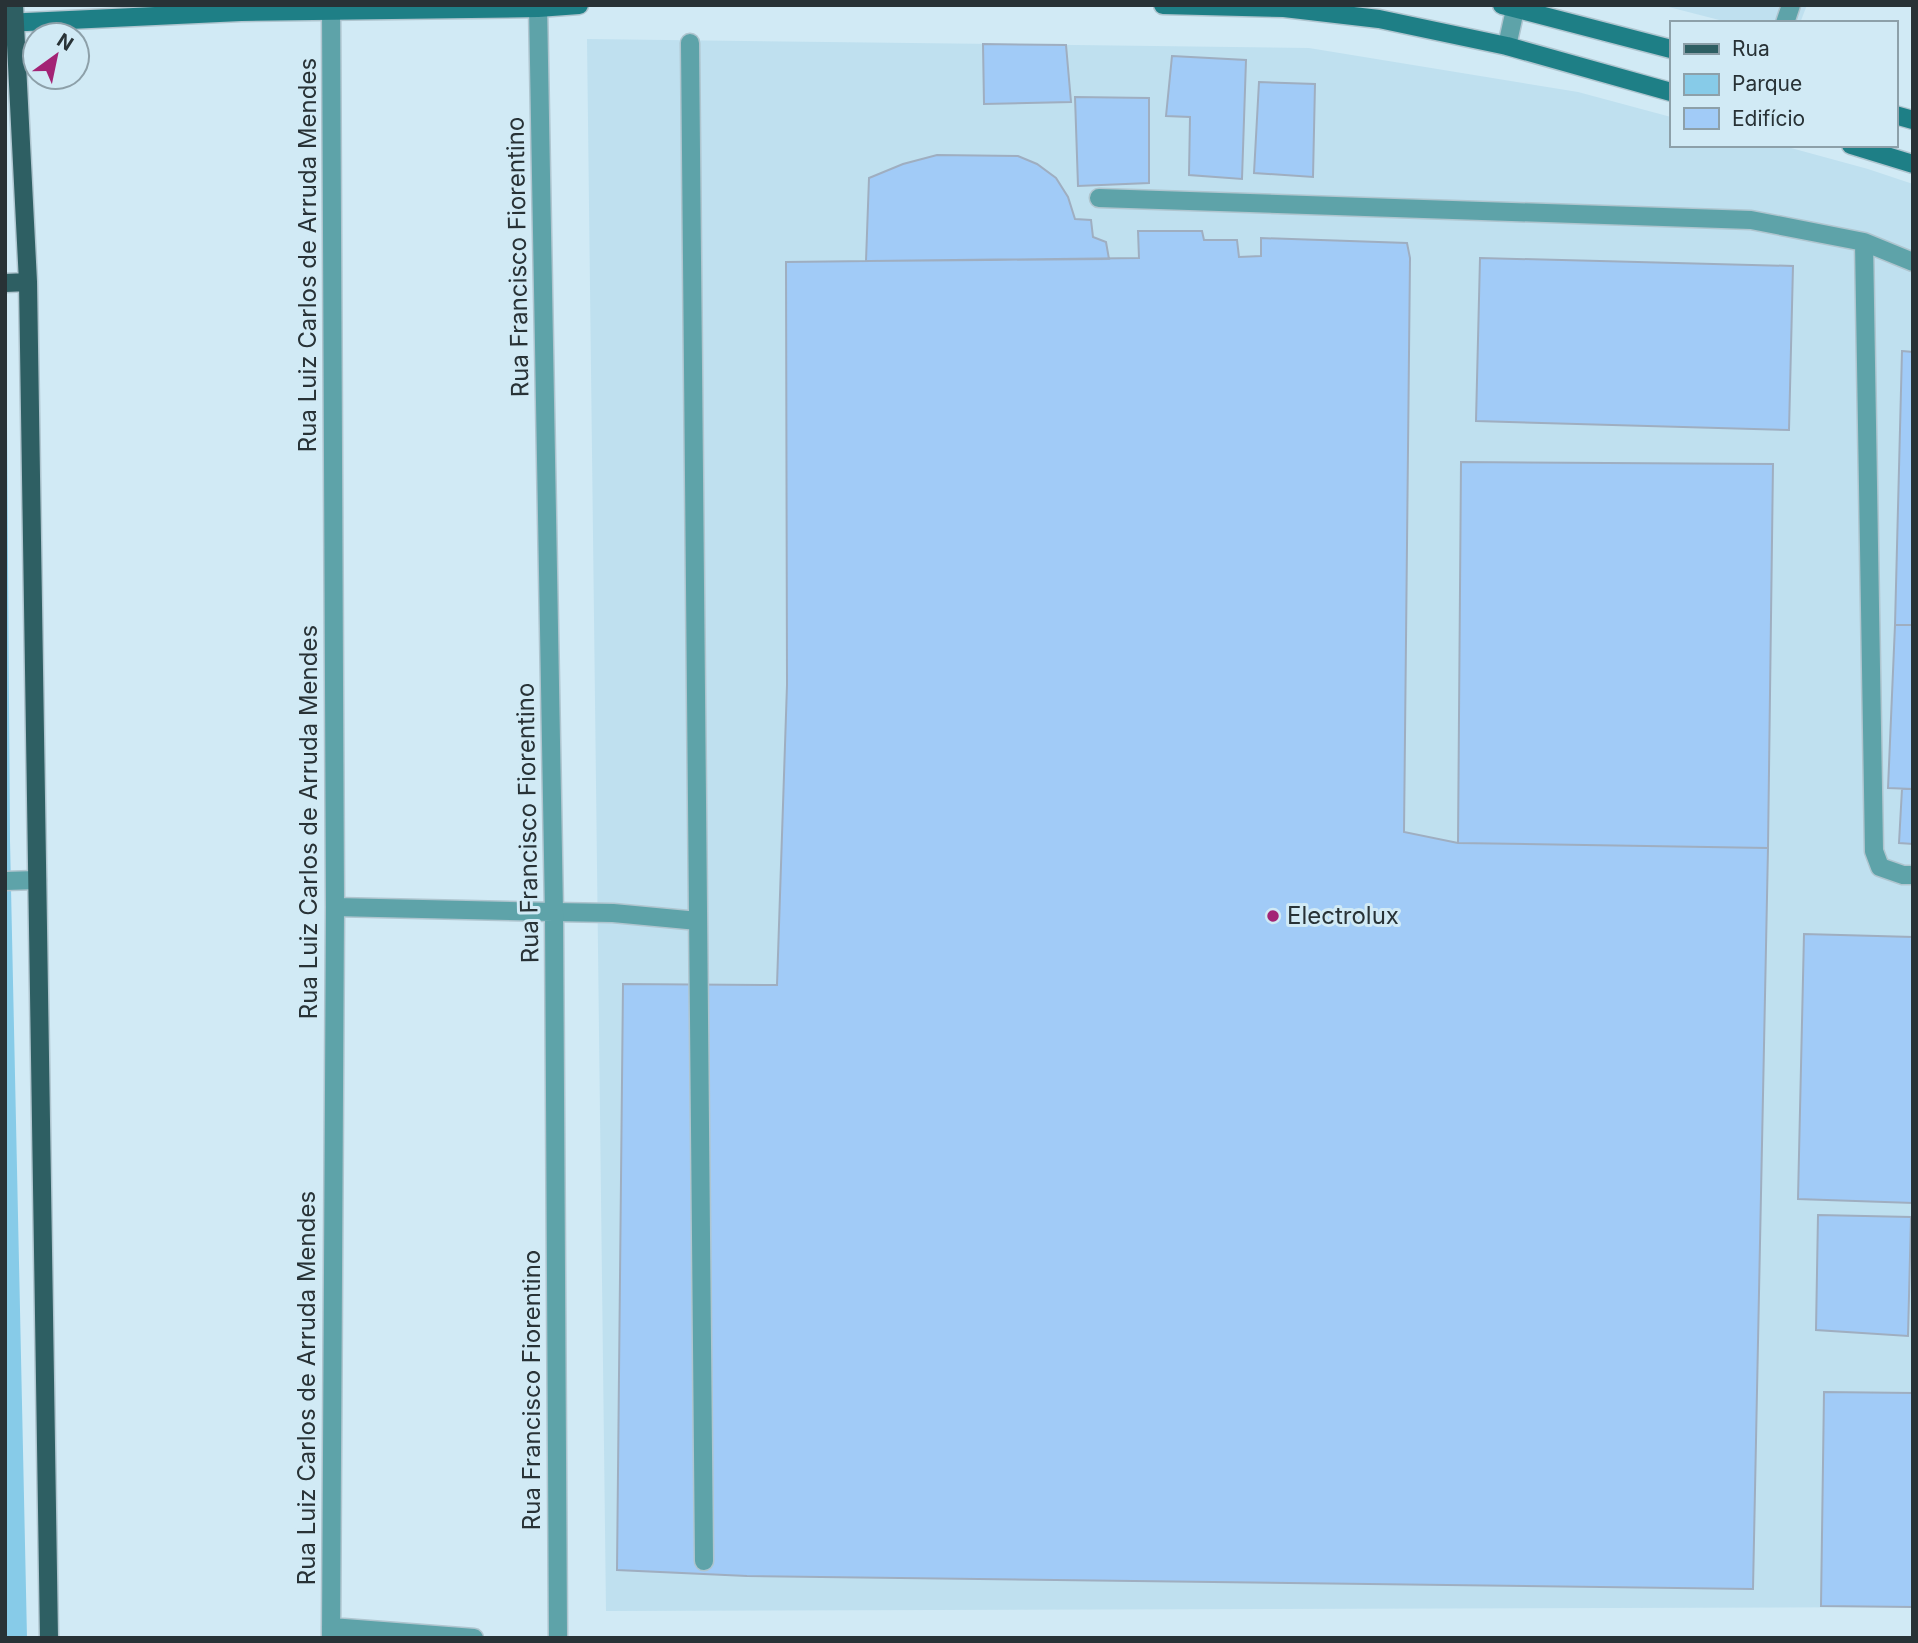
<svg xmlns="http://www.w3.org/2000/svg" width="1918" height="1643" font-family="Inter,sans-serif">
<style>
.built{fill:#bfe0ef}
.green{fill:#87cbe8}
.building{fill:#a1cbf7;stroke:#9faec0;stroke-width:2}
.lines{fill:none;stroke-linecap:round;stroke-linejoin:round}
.service-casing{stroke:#afc5cf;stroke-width:21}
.minor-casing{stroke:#afc5cf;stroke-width:21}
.secondary-casing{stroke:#afc5cf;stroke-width:21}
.primary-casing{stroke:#afc5cf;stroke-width:21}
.service{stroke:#5ea3a9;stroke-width:18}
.minor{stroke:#5ea3a9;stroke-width:18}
.secondary{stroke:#1e7f86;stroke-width:18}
.primary{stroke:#2e5f63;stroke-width:18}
.poi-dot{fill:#a32375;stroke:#d1eaf5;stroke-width:2.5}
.labels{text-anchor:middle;stroke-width:6;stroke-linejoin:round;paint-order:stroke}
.street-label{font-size:24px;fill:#283236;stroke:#d1eaf5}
.poi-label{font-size:24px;fill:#283236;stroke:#d1eaf5;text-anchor:start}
</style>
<rect width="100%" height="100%" fill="#d1eaf5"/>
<path class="built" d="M1661,5h146l-7,18h-69z
M587,39l722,9 269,44 93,25v28h109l88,24 45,15v1423l-1307,4z"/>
<path class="green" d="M5,143l5,698 17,797h-22z"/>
<path class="building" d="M983,44l83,1 5,57 -87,2z
M1172,56l74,4 -4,119 -53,-4 1,-58 -24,-1z
M1259,82l56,2 -2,93 -59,-4z
M1075,97l74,1v85l-71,3z
M937,155l81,1 19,8 19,14 12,19 7,22 16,1 2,17 13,5 3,17 -243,2 3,-83 34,-14z
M1138,231h64l2,9h33l2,17 22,-1v-18l146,5 3,15 -6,574 54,11 310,5 -15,741 -1006,-13 -130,-6 6,-586 154,1 10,-300 -1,-423 353,-4z
M1480,258l313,8 -4,164 -313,-9z
M1902,351l11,1v273h-18z
M1461,462l312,2 -5,384 -310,-5z
M1895,625h18v164l-25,-1z
M1902,789h11v55l-14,-1z
M1804,934l109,3v266l-115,-4z
M1818,1215l93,2 -3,119 -92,-6z
M1824,1392l89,1v214l-92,-1z"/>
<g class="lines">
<defs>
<path id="service" d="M1785,23l6,-18
M690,43l14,1518
M1099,198l652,22 113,22 49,20
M1864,242l10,609 6,16 23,8h10
M554,912l59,1 85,8"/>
<path id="minor" d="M538,5l16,907 4,726
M1507,46l9,-41
M5,881l32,-1
M335,907l219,5
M331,1627l143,11
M331,1638l4,-731 -4,-902"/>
<path id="secondary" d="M1163,5l121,3 95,11 128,27 164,46
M1502,5l169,44
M5,23l236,-11 297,-4 41,-3
M1895,115l18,5
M1851,145l62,19"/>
<path id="primary" d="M14,5l14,277 21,1356
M5,283l23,-1"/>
</defs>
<use href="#service" class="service-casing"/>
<use href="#minor" class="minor-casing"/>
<use href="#secondary" class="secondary-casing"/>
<use href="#primary" class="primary-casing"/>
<use href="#service" class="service"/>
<use href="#minor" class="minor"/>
<use href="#secondary" class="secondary"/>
<use href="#primary" class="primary"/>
</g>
<circle class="poi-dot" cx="1273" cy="916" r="7"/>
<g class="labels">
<g class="street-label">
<text transform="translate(308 255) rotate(-90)" y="8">Rua Luiz Carlos de Arruda Mendes</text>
<text transform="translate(518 257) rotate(-91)" y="8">Rua Francisco Fiorentino</text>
<text transform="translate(309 822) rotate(-90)" y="8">Rua Luiz Carlos de Arruda Mendes</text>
<text transform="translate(528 823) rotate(-91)" y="8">Rua Francisco Fiorentino</text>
<text transform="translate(307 1388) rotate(-90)" y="8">Rua Luiz Carlos de Arruda Mendes</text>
<text transform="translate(532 1390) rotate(-90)" y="8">Rua Francisco Fiorentino</text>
</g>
<g class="poi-label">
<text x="1287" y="924">Electrolux</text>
</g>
</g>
<rect width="1918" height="1643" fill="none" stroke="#283236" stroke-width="14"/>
<rect x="1670" y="21" width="228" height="126" fill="#d1eaf5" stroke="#8da0a9" stroke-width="2"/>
<rect x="1684" y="44" width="35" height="10" fill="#2e5f63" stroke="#8da0a9" stroke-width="2"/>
<text x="1732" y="56" font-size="21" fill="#283236">Rua</text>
<rect x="1684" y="74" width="35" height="21" fill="#87cbe8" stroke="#8da0a9" stroke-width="2"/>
<text x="1732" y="91" font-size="21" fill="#283236">Parque</text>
<rect x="1684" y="108" width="35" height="21" fill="#a1cbf7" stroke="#8da0a9" stroke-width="2"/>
<text x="1732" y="126" font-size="21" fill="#283236">Edifício</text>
<g transform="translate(56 56) rotate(33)"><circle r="33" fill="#d1eaf5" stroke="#8da0a9" stroke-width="2"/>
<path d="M0-5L12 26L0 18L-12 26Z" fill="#a32375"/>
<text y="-10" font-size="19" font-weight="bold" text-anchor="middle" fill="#283236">N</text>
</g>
</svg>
